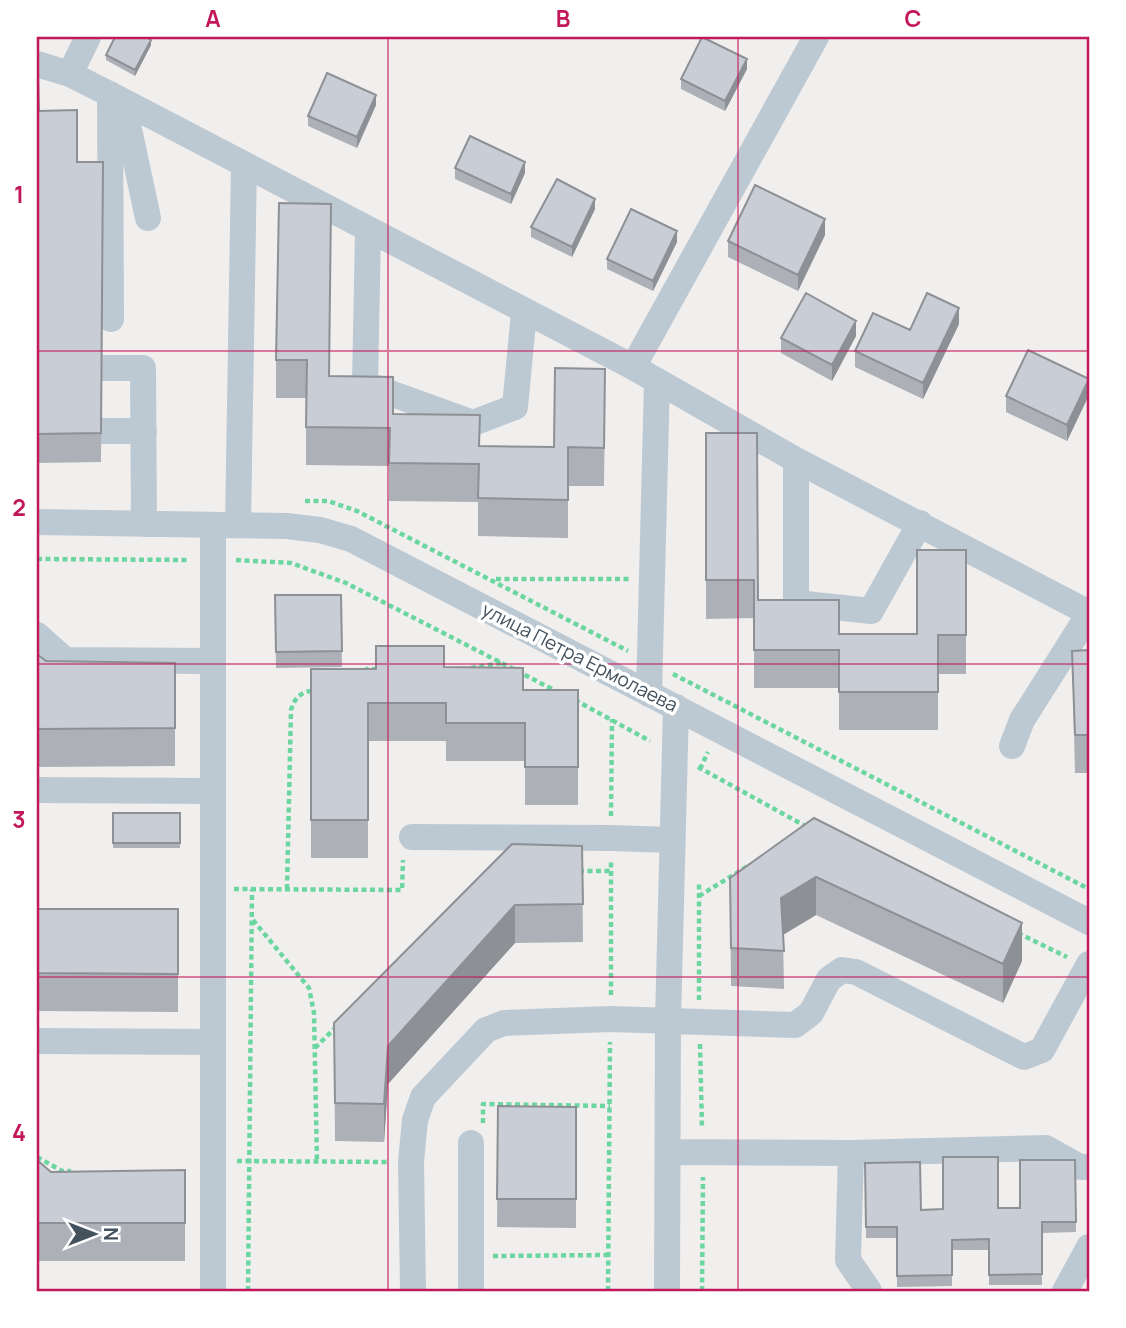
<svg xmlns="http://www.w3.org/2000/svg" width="1126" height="1328" font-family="Manrope,sans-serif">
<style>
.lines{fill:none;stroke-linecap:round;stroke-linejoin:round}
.path{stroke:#6bd6a0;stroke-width:4.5;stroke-dasharray:5 3.5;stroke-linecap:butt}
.minor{stroke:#bdc9d2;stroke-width:26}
.wall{fill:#adb0b7}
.shaded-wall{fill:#8d9095}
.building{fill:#c9cdd5;stroke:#8d9095;stroke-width:2}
.grid{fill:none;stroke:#c2185b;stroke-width:2;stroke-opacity:0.55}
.labels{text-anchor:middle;stroke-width:7;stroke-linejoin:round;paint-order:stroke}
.street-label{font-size:19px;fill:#44525e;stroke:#fff}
.neatline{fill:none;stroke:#c2185b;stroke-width:2.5}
.grid-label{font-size:23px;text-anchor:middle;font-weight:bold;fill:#c2185b}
</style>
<rect width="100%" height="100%" fill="#f1eeee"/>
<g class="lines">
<path class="path" d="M305,501h23l29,10 271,140
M37,559l152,1
M236,560l55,3 55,20 212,109
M496,579h134
M471,668l30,-5
M364,671l3,-2h15
M673,674l416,215
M575,700l75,41
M698,767l109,60
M700,769l8,-17
M611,816l1,-97
M579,871h32
M234,889l168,1 1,-30
M287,889l4,-179c4,-13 9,-17 23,-20
M699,896l49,-30
M253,920l56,68 5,25 3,149
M1018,933l49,24
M611,995v-135
M699,1000v-117
M700,1044l2,85
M315,1048l22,-22
M483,1123v-19l127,2
M37,1157l25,14h9
M237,1161l153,1
M493,1256l116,-1
M248,1291l4,-402
M608,1291l2,-249
M702,1291l1,-114"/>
<path class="minor" d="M37,64l33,10 53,27 510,266 163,93 293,153
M70,74l18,-37
M110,94l1,225
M123,101l25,117
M368,230l-3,154 108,39 42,-16 9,-95
M633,367l183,-330
M102,368h41l1,156
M102,431h42
M796,460v143l75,8 49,-88
M37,522l250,4 33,4 31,9 738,383
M213,525v766
M238,525l6,-361
M37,635l28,25 147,1
M649,694l8,-313
M1012,746l10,-26 67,-106
M37,790l175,1
M412,837l199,1 61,2
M37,1041l176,1
M668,1152l183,1 -3,107 21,31
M851,1153l195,-5 34,19h9
M413,1291l-2,-129 4,-42 8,-23 63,-67 18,-7 107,-4 184,6 16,-12 18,-34 13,-9 14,2 168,85 18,-7 47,-86
M471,1291v-148
M667,1291l1,-271 8,-313
M1065,1291l24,-44"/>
</g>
<path class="wall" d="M151,45l-16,31 -29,-16v-5z
M747,69l-22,42 -44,-22v-10z
M37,70l2,41 38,51h26l-2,300 -64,1z
M376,105l-19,43 -49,-22v-10z
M455,168l70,5 -14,31 -56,-25z
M595,209l-23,48 -41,-20v-10z
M825,235l-27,56 -70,-34v-16z
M331,242l-2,134 64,38 87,32 74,1 51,-40 -1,79h-36v52l-90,-2v-34l-89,-1v-35l-83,-1v-67h-30v-38z
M677,242l-24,49 -46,-22v-10z
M959,324l-36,75 -68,-32v-16l55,-21z
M856,336l-24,45 -51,-28v-15z
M1089,395l-22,46 -61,-29v-16z
M706,433h51l1,167 81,34h78l49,-84v124h-28v56h-99v-42h-85v-70l-48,1z
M1089,465v15l-2,-1v-10z
M275,595h66l1,72 -66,1z
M1089,650v123h-14l-3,-122z
M37,654l9,7 129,2v103l-138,1z
M444,667l79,23h55v115h-53v-44h-79v-20h-78v117h-57v-189h65z
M113,813h67v35h-67z
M814,818l208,143 -19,42 -187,-88 -33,20 1,54 -53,-3 -1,-108z
M582,846l1,96 -68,1 -127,141 -4,58 -49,-1 -1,-118z
M37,909h141v103l-141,-1z
M498,1106l78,1v121l-79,-1z
M37,1160l14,12 134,-2v91h-148z
M1075,1160l1,72 -34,1v52h-53v-35h-37v36l-55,1v-49h-31l-1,-75 56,47 99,-2z"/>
<path class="shaded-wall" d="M151,40v5l-16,31v-6z
M747,59v10l-22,42v-10z
M376,95v10l-19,43v-11z
M525,162v11l-14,31v-10z
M595,199v10l-23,48v-10z
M825,219v16l-27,56v-16z
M677,231v11l-24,49v-10z
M959,308v16l-36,75v-16z
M856,321v15l-24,45v-16z
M1089,379v16l-22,46v-16z
M816,877v38l-35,21v-38z
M515,905v38l-127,141 -4,58v-38l4,-58z
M1022,923v38l-19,42v-39z"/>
<path class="building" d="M115,37h31l5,3 -16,30 -29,-15z
M702,37l45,22 -22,42 -44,-22z
M37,70l1,3 1,38 38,-1v52h26l-2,271 -64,1z
M327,73l49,22 -19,42 -49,-21z
M470,136l55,26 -14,32 -56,-26z
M557,179l38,20 -23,48 -41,-20z
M755,185l70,34 -27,56 -70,-34z
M279,203l52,1 -2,172 64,1v37l87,1 -1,31 75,1 1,-79 50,1 -1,79 -36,-1v53l-90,-2 1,-34 -90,-1 1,-35 -84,-1 1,-67h-31z
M631,209l46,22 -24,50 -46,-22z
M806,293l50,28 -24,44 -51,-27z
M927,293l32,15 -36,75 -68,-32 18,-38 37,17z
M1028,350l61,29 -22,46 -61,-29z
M706,433h51l1,167h81v34h78v-84h49v85h-28v57h-99v-42h-85v-70h-48z
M275,595h66l1,56 -66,1z
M376,646h68v21l79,1v22h55v77h-53v-44h-79v-20h-78v117h-57v-151h65z
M1089,650v85h-14l-3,-84z
M37,654l9,7 129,2v65l-138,1z
M113,813h67v30h-67z
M814,818l208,105 -19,41 -187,-87 -35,21 3,53 -53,-3 -1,-70z
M512,844l70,2 1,58 -68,1 -127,141 -4,58 -49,-1 -1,-80z
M37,909h141v65l-141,-1z
M498,1106l78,1v92h-79z
M943,1157h55v51h22v-48h55l1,62h-34v52l-53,1v-36l-37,1v35l-55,1v-49h-31l-1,-64 55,-1 1,48 22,-1z
M37,1160l14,12 134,-2v53h-148z"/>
<path class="grid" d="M388,37v1254M738,37v1254M37,351h1052M37,664h1052M37,977h1052"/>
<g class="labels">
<g class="street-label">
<text transform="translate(580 657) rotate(27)" y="7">улица Петра Ермолаева</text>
</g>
</g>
<rect width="1126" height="1328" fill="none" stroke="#ffffff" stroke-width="77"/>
<g transform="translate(94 1234) rotate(90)" stroke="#ffffff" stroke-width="5" paint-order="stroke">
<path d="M0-5L12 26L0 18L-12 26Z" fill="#44525e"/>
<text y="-10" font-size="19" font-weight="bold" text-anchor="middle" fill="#44525e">N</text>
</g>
<rect x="38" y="38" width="1050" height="1252" class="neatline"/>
<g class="grid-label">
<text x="213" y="27">A</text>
<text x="563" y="27">B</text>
<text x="913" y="27">C</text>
<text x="19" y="203">1</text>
<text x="19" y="516">2</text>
<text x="19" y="828">3</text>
<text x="19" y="1141">4</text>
</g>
</svg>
